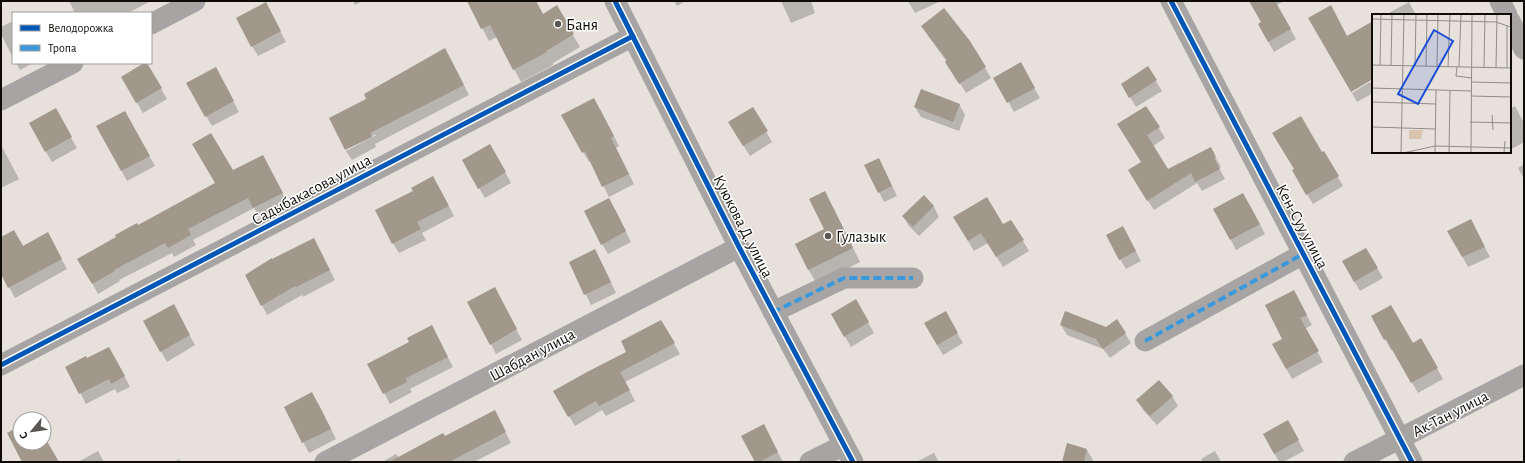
<svg xmlns="http://www.w3.org/2000/svg" width="1525" height="463" font-family="'Alegreya Sans',sans-serif">
<style>
.shadow{fill:#0003}
.building{fill:#a1978b}
.lines{fill:none;stroke-linecap:round;stroke-linejoin:round}
.minor{stroke:#a7a5a3;stroke-width:21}
.quiet{stroke:#3a99dd;stroke-width:4;stroke-dasharray:8 4;stroke-linecap:butt}
.cycleway-casing{stroke:#fff;stroke-width:8}
.cycleway{stroke:#0057b8;stroke-width:5}
.poi-dot{fill:#5a5752;stroke:#fff;stroke-width:1.5}
.labels{text-anchor:middle;stroke-width:3;stroke-linejoin:round;paint-order:stroke}
.poi-label{font-size:16px;fill:#0f0c08;stroke:#fff;text-anchor:start}
.street-label{font-size:16px;fill:#0f0c08;stroke:#fff}
.inset-road{fill:none;stroke:#908c87;stroke-width:1}
.view{fill:#1d4ed8;fill-opacity:0.15;stroke:#1d4ed8;stroke-width:2}
.inset-edge{fill:none;stroke:#0f0c08;stroke-width:2}
</style>
<rect width="100%" height="100%" fill="#e6e1db"/>
<path class="shadow" d="M69,1h82l-23,12h-53z
M353,1h9l-7,4z
M468,1h68l7,14 13,-8 24,40 -27,16v2l-32,17 -24,-45 -8,4z
M674,1h12l-9,5z
M781,1h30l4,12 -24,10z
M908,1h33l-26,12z
M1250,1h34l-7,4 19,34 -22,13 -15,-27 4,-2z
M1409,2l7,13h-31z
M271,14l15,28 -28,14 -6,-10z
M13,21v37l-12,-24v-7z
M922,26l63,42 6,10 -25,15 -19,-31 -19,-26z
M451,60l18,35 -94,49 1,3 -24,13 -6,-9 30,-16v-1l-30,15z
M16,63h17l-13,7z
M146,63l21,36 -24,14 -21,-36z
M1020,64l20,34 -26,14 -19,-34z
M1148,68l14,23 -26,16 -14,-23z
M221,78l18,34 -27,14 -6,-10z
M1370,82l3,4v7l-16,9 -5,-9z
M959,104l6,11 -6,16 -38,-14 -6,-10z
M1515,106l9,17v19l-14,8v-41z
M1146,107l19,31 -12,8 15,24 42,-22 11,19 -2,1 6,11 -23,12 -5,-8 -43,27 -19,-29 7,-18z
M600,109l19,37 -3,2 18,36 -25,13 -18,-36 -2,1 -6,-10z
M753,109l19,33 -22,14 -15,-23z
M55,110l22,38 -25,14 -6,-10z
M130,122l25,44 -28,15 -29,-55z
M1,145l18,34 -18,9z
M1323,152l20,34 -30,18 -20,-33z
M496,155l15,28 -26,15 -6,-10z
M1524,164v15l-6,-11z
M268,166l20,38 -28,14 -6,-10 -61,32 3,5 -22,12 -2,-4 -53,27 1,1 -22,13 -19,-35 137,-75z
M884,169l13,27 -13,6 -5,-10z
M439,188l15,28 -32,17 4,7 -27,13 -6,-10 21,-52z
M924,197l10,10 5,10 -20,19 -10,-10 -6,-10z
M1249,204l16,30 -29,16 -5,-10z
M833,207l27,55 -43,22 -9,-15 18,-40z
M615,209l16,33 -23,12 -6,-10z
M954,217l49,9 8,-5 18,30 -26,16 -15,-24 -14,8z
M1123,227l18,34 -15,8 -6,-10z
M1476,231l14,26 -22,10 -19,-35z
M1,238l22,9 30,-3 14,25 -52,29 -14,-26z
M319,249l16,31 -32,17 -1,-2 -35,20 -5,-10z
M1366,249l17,29 -23,13 -17,-29z
M600,260l16,33 -25,12 -21,-43z
M500,299l22,41 -26,14 -5,-10z
M856,301l18,32 -23,14 -19,-33z
M1299,301l13,24 -7,4 18,33 -31,17 -19,-34 11,-6z
M945,312l18,31 -20,12 -18,-31z
M179,316l16,29 -28,17 -23,-41z
M1372,316l41,29 8,-5 22,39 -25,14 -25,-44 -2,1z
M661,321l19,33 -55,28 10,19 -29,15 -4,-6 -27,16 -20,-34 73,-40z
M1061,325l64,8 6,10 -21,15 -7,-9 -36,-14z
M437,337l16,30 -43,22 2,3 -22,12 -21,-39z
M115,358l15,29 -13,6 -2,-4 -29,15 -19,-37 20,-8z
M1172,396l6,10 -21,19 -14,-15 -6,-10z
M318,403l18,36 -27,14 -24,-46z
M500,422l11,21 -37,19h-92l14,-8 3,4 45,-21z
M1288,422l16,29 -21,11h-4l-15,-27z
M769,436l14,26h-27z
M1087,450l6,10 -1,2h-29z
M98,451l6,11h-26z
M1215,451l6,11h-18l-2,-3z
M934,453l5,9h-23z
M179,459l2,3h-7z"/>
<path class="building" d="M467,1h69l7,13 14,-9 17,29 -28,17 1,1 -34,18 -23,-45 -9,4z
M1249,1h26l16,28 -23,13 -10,-18 3,-2z
M266,2l15,29 -30,16 -15,-29z
M1331,5l16,31 26,-15v58l-22,13 -43,-74z
M944,8l26,33 16,26 -27,17 -14,-22 2,-2 -26,-34z
M445,48l19,37 -94,48 2,4 -27,13 -16,-32 37,-19 -2,-5z
M1021,62l14,26 -28,15 -14,-25z
M144,63h3l15,25 -26,15 -15,-26z
M1148,66l9,14 -28,18 -8,-14z
M216,67l18,34 -29,16 -19,-34z
M921,89l39,15 -7,18 -39,-15z
M594,98l20,38 -3,2 18,36 -27,13 -17,-36 -3,2 -21,-38z
M1146,106l14,21 -13,8 21,34 43,-22 5,10 -2,1 6,11 -25,13 -4,-9 -44,28 -19,-31 13,-8 -24,-38z
M753,107l15,24 -25,15 -15,-24z
M56,108l16,29 -27,15 -16,-29z
M125,111l25,45 -29,15 -25,-45z
M1301,116l21,36 2,-1 15,25 -33,19 -14,-25 2,-1 -22,-36z
M211,133l22,37 30,-15 20,38 -30,15 -5,-10 -60,31 3,6 -23,13 -3,-5 -51,27 1,1 -23,13 -15,-25 39,-22 -1,-2 22,-12 1,2 77,-42 -23,-39z
M490,144l16,28 -28,17 -16,-29z
M879,158l13,28 -14,7 -14,-28z
M433,176l16,30 -32,16 4,7 -29,15 -17,-34 38,-19 -2,-3z
M825,191l28,57 -45,22 -13,-26 29,-15 -15,-30z
M1243,193l17,31 -30,16 -17,-31z
M924,195l10,11 -21,21 -11,-11z
M987,197l16,27 8,-4 13,20 -28,17 -15,-24 -13,8 -15,-24z
M609,198l17,33 -25,14 -17,-34z
M1471,219l14,28 -23,10 -15,-26z
M1123,226l13,25 -17,9 -13,-25z
M14,230l9,16 25,-14 14,27 -54,29 -7,-14v-37z
M314,238l16,32 -34,17 -1,-1 -34,20 -16,-31 27,-17v1z
M1366,248l12,20 -24,14 -12,-21z
M595,249l16,33 -27,13 -15,-33z
M495,287l22,42 -27,16 -23,-43z
M1294,290l13,25 -7,3 19,33 -33,18 -14,-25 10,-5 -17,-34z
M856,299l13,23 -25,15 -13,-23z
M174,304l16,31 -30,17 -17,-31z
M1391,305l22,38 8,-5 17,30 -27,15 -25,-44 -2,1 -13,-24z
M946,311l12,22 -21,12 -13,-22z
M1065,311l41,16 11,-8 9,14 -23,16 -7,-10 -36,-14z
M661,320l14,23 -55,29 10,18 -31,16 -3,-5 -28,16 -15,-26 34,-19 39,-20 -5,-11z
M432,325l16,32 -42,21 1,4 -24,12 -16,-30 42,-22 -2,-4z
M109,347l16,29 -14,8 -2,-5 -30,15 -14,-27 21,-11 1,2z
M1159,380l14,16 -23,20 -14,-16z
M312,392l19,37 -29,14 -18,-36z
M495,410l11,22 -57,30h-60l54,-29 2,3z
M1288,420l11,20 -25,14 -11,-20z
M764,424l14,28 -19,10h-4l-14,-26z
M20,426v17h24v-7l15,26h-37l-15,-29z
M1067,443l20,6 -3,13h-22z"/>
<g class="lines">
<path class="minor" d="M615,1l124,246 114,215
M1171,1l241,461
M1500,1l7,14
M1510,21l14,28
M151,24l44,-23
M1,100l72,-37
M773,312l71,-34h69
M1145,341l158,-87
M1,365l632,-329
M325,462l414,-215
M810,462l34,-17
M1354,462l170,-87"/>
<path class="quiet" d="M773,312l71,-34h69
M1145,341l158,-87"/>
<defs>
<path id="cycleway" d="M615,1l124,246 114,215
M1171,1l241,461
M1,365l632,-329"/>
</defs>
<use href="#cycleway" class="cycleway-casing"/>
<use href="#cycleway" class="cycleway"/>
</g>
<g class="poi-dot">
<circle cx="558" cy="24" r="4"/>
<circle cx="828" cy="236" r="4"/>
</g>
<g class="labels">
<g class="poi-label">
<text x="566" y="30">Баня</text>
<text x="836" y="242">Гулазык</text>
</g>
<g class="street-label">
<text transform="translate(311 189) rotate(-28)" y="6">Садыбакасова улица</text>
<text transform="translate(744 226) rotate(63)" y="6">Куюкова Д. улица</text>
<text transform="translate(1303 226) rotate(62)" y="6">Кен-Суу улица</text>
<text transform="translate(532 354) rotate(-28)" y="6">Шабдан улица</text>
<text transform="translate(1450 413) rotate(-27)" y="6">Ак-Тан улица</text>
</g>
</g>
<g transform="translate(1372 14)">
<rect width="139" height="139" fill="#e6e1db"/>
<path d="M37,116h14l-2,9h-12z" fill="#d9c5ae"/>
<path class="inset-road" d="M0,5l124,3 15,5M0,51l139,3M8,51l1,-51M19,51l1,-51M43,52l1,-52M54,52l1,-52M65,52l1,-52M76,53l2,-53M85,53l-1,9 16,2M87,53l2,-53M112,53l1,-53M124,54l1,-54M135,54v-43M100,68l39,1M0,74l100,3M99,82l40,1M0,88l64,2M120,101l1,15M98,108l41,1M0,113l63,2M29,139l3,-139M31,139l32,-7 76,2M63,139l1,-63M77,139l1,-62M99,139l1,-139M132,139l1,-12"/>
<path class="view" d="M62,16l19,11 -35,63 -20,-10z"/>
<rect width="139" height="139" class="inset-edge"/>
</g>
<rect width="1525" height="463" fill="none" stroke="#0f0c08" stroke-width="4"/>
<rect x="12" y="12" width="140" height="52" fill="#ffffff" stroke="#9f9e9c"/>
<rect x="20" y="25" width="20" height="6" fill="#0057b8" stroke="#9f9e9c"/>
<text x="48" y="32" font-size="12" fill="#0f0c08">Велодорожка</text>
<rect x="20" y="45" width="20" height="6" fill="#3a99dd" stroke="#9f9e9c"/>
<text x="48" y="52" font-size="12" fill="#0f0c08">Тропа</text>
<g transform="translate(32 431) rotate(241)"><circle r="19" fill="#ffffff" stroke="#9f9e9c"/>
<path d="M0-3L7 15L0 10L-7 15Z" fill="#5a5752"/>
<text y="-6" font-size="11" font-weight="bold" text-anchor="middle" fill="#0f0c08">С</text>
</g>
</svg>
